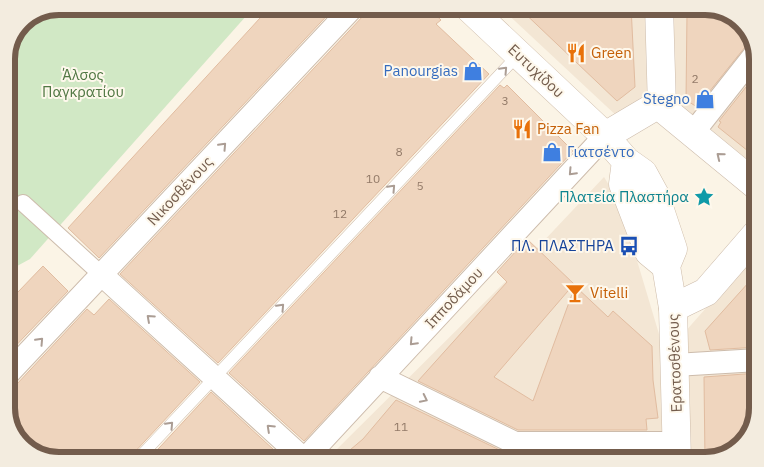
<svg xmlns="http://www.w3.org/2000/svg" width="764" height="467" font-family="'IBM Plex Sans',sans-serif">
<style>
.residential{fill:#f3e6d4}
.green{fill:#d1e8c5}
.building{fill:#efd5be;stroke:#e1bca0}
.lines{fill:none;stroke-linecap:round;stroke-linejoin:round}
.service-casing{stroke:#cdbcac;stroke-width:12}
.pedestrian-casing{stroke:#cdbcac;stroke-width:18}
.minor-casing{stroke:#cdbcac;stroke-width:24}
.tertiary-casing{stroke:#cdbcac;stroke-width:29}
.secondary-casing{stroke:#cfbdaa;stroke-width:29}
.service{stroke:#fff;stroke-width:11}
.pedestrian{stroke:#fff;stroke-width:16}
.minor{stroke:#fff;stroke-width:22}
.tertiary{stroke:#fff;stroke-width:28}
.secondary{stroke:#fff;stroke-width:28}
.oneway{stroke:#ab9d94}
.labels{text-anchor:middle;stroke-width:4;stroke-linejoin:round;paint-order:stroke}
.number-label{font-size:12px;fill:#927a68}
.food-label{font-size:15px;fill:#c56008;stroke:#fef8ec;text-anchor:start}
.shop-label{font-size:15px;fill:#366cbe;stroke:#fef8ec;text-anchor:end}
.street-label{font-size:15px;fill:#735c4c;stroke:#fef8ec}
.park-label{font-size:15px;fill:#517844;stroke:#fef8ec}
.culture-label{font-size:15px;fill:#0d838f;stroke:#fef8ec;text-anchor:end}
.transit-label{font-size:15px;fill:#164399;stroke:#fef8ec;text-anchor:end}
.rim{fill:none;stroke:#735c4c;stroke-width:6}
</style>
<rect width="100%" height="100%" fill="#fbf4e6"/>
<path class="residential" d="M499,6h148l5,80 -32,33z
M672,6h33l27,7 26,43v113l-83,-65z
M604,177l11,18 9,22 35,117 4,30 4,97h-342l181,-180z
M758,249v160l-7,26 -20,19 -25,7h-20l-2,-128z"/>
<path class="green" d="M59,6h196l-225,253 -24,13v-216l16,-35z"/>
<path class="building" d="M271,6h65l-237,252 -31,-30z
M367,6h59l15,14 -5,4 53,50 -271,289 -98,-89 244,-259z
M517,6h114l4,81 -18,14z
M692,6h13l27,7 17,29 -52,65 -11,-7 1,-87z
M758,72v87l-40,-32 3,-5 -2,-1z
M500,85l4,3 3,-3 66,66 -269,290 -75,-68z
M527,239l47,45 -80,93 39,24 42,-115 33,31 5,-6 39,35 1,34 5,38 -12,1 1,11h-129l-100,-49 89,-99 -10,-10z
M43,266l25,25 -62,65v-75l12,11z
M758,272v75l-48,3 -5,-19z
M109,299l91,83 -69,74 -2,5h-65l-11,-11 -7,7 -14,-3 -26,-43v-22l10,-4 71,-76 7,6z
M758,373v36l-7,26 -20,19 -26,7 -1,-84z
M211,392l75,69h-139z
M396,400l114,55 139,1v5h-312l26,-22z"/>
<g class="lines">
<defs>
<path id="service" d="M136,461l382,-406"/>
<path id="pedestrian" d="M23,203l79,72"/>
<path id="minor" d="M692,134l64,-81
M102,275l204,186
M675,365l83,-5
M6,376l348,-370
M380,377l135,66h162
M303,461l302,-325"/>
<path id="tertiary" d="M659,6l3,102
M605,136l49,-29 8,1 96,79
M673,308l33,-16 52,-60"/>
<path id="secondary" d="M467,6l134,126 25,29 17,12 12,22 18,54 -7,17 7,42 4,153
M626,161l-3,23 26,68 17,14"/>
</defs>
<use href="#service" class="service-casing"/>
<use href="#pedestrian" class="pedestrian-casing"/>
<use href="#minor" class="minor-casing"/>
<use href="#tertiary" class="tertiary-casing"/>
<use href="#secondary" class="secondary-casing"/>
<use href="#service" class="service"/>
<use href="#pedestrian" class="pedestrian"/>
<use href="#minor" class="minor"/>
<use href="#tertiary" class="tertiary"/>
<use href="#secondary" class="secondary"/>
</g>
<defs><path id="oneway-chevron" d="M-2-3.5L2.5 0L-2 3.5" fill="none" stroke-width="1.6" stroke-linecap="round" stroke-linejoin="round" transform="scale(1.25)"/></defs>
<g class="oneway">
<use href="#oneway-chevron" transform="translate(504 70) rotate(-47)"/>
<use href="#oneway-chevron" transform="translate(223 146) rotate(-47)"/>
<use href="#oneway-chevron" transform="translate(720 156) rotate(-141)"/>
<use href="#oneway-chevron" transform="translate(572 172) rotate(133)"/>
<use href="#oneway-chevron" transform="translate(392 188) rotate(-47)"/>
<use href="#oneway-chevron" transform="translate(281 307) rotate(-47)"/>
<use href="#oneway-chevron" transform="translate(150 318) rotate(-138)"/>
<use href="#oneway-chevron" transform="translate(40 341) rotate(-47)"/>
<use href="#oneway-chevron" transform="translate(413 342) rotate(133)"/>
<use href="#oneway-chevron" transform="translate(424 399) rotate(26)"/>
<use href="#oneway-chevron" transform="translate(170 425) rotate(-47)"/>
<use href="#oneway-chevron" transform="translate(270 428) rotate(-137)"/>
</g>
<defs>
<symbol id="restaurant-bare" viewBox="-9 -9 18 18"><path d="M-5-6h1v4h1v-4h1v4h1v-4h1v5L-1.5 .5V6h-2V.5L-5-1ZM5-6V6H3V1.5H1.5Q1.5-4 5-6Z" fill="#e8710a" stroke="#fef8ec" stroke-width="2.5" paint-order="stroke"/></symbol>
<symbol id="shop-bare" viewBox="-9 -9 18 18"><path d="M-5-2.5h2.3a2.7 3.5 0 0 1 5.4 0H5L5.5 6h-11ZM-1.5-2.5h3a1.5 2.3 0 0 0-3 0Z" fill="#3f7fe0" stroke="#fef8ec" stroke-width="2.5" paint-order="stroke"/></symbol>
<symbol id="sight-bare" viewBox="-9 -9 18 18"><path d="M0-6L1.8-2.2L6-1.7L2.9 1.2L3.7 5.4L0 3.3L-3.7 5.4L-2.9 1.2L-6-1.7L-1.8-2.2Z" fill="#0f9aa8" stroke="#fef8ec" stroke-width="2.5" paint-order="stroke"/></symbol>
<symbol id="bus-bare" viewBox="-9 -9 18 18"><path d="M-5-6H5V4H4V6H2V4H-2V6H-4V4H-5ZM-3.5-4V0h7V-4ZM-3.5 1.2v1.5H-2V1.2ZM2 1.2v1.5H3.5V1.2Z" fill="#1a4fb4" stroke="#fef8ec" stroke-width="2.5" paint-order="stroke"/></symbol>
<symbol id="bar-bare" viewBox="-9 -9 18 18"><path d="M-6-5H6L.8 .8V4.5H3.5V6h-7V4.5H-.8V.8Z" fill="#e8710a" stroke="#fef8ec" stroke-width="2.5" paint-order="stroke"/></symbol>
</defs>
<g fill-rule="evenodd">
<use href="#restaurant-bare" x="562" y="39" width="28" height="28"/>
<use href="#shop-bare" x="459" y="57" width="28" height="28"/>
<use href="#shop-bare" x="691" y="85" width="28" height="28"/>
<use href="#restaurant-bare" x="508" y="115" width="28" height="28"/>
<use href="#shop-bare" x="538" y="138" width="28" height="28"/>
<use href="#sight-bare" x="690" y="183" width="28" height="28"/>
<use href="#bus-bare" x="615" y="232" width="28" height="28"/>
<use href="#bar-bare" x="561" y="279" width="28" height="28"/>
</g>
<g class="labels">
<g class="number-label">
<text x="695" y="83">2</text>
<text x="505" y="105">3</text>
<text x="399" y="156">8</text>
<text x="373" y="183">10</text>
<text x="420" y="190">5</text>
<text x="340" y="218">12</text>
<text x="401" y="431">11</text>
</g>
<g class="food-label">
<text x="591" y="58">Green</text>
<text x="537" y="134">Pizza Fan</text>
<text x="590" y="298">Vitelli</text>
</g>
<g class="shop-label">
<text x="458" y="76">Panourgias</text>
<text x="690" y="104">Stegno</text>
<text x="567" y="157" text-anchor="start">Γιατσέντο</text>
</g>
<g class="street-label">
<text transform="translate(536 71) rotate(43)" y="5">Ευτυχίδου</text>
<text transform="translate(180 191) rotate(-47)" y="5">Νικοσθένους</text>
<text transform="translate(454 298) rotate(-47)" y="5">Ιπποδάμου</text>
<text transform="translate(675 363) rotate(-92)" y="5">Ερατοσθένους</text>
</g>
<g class="park-label">
<text x="83" y="80">Άλσος<tspan x="83" dy="17">Παγκρατίου</tspan></text>
</g>
<g class="culture-label">
<text x="689" y="202">Πλατεία Πλαστήρα</text>
</g>
<g class="transit-label">
<text x="614" y="251">ΠΛ. ΠΛΑΣΤΗΡΑ</text>
</g>
</g>
<path d="M0 0H764V467H0ZM59 15H705A44 44 0 0 1 749 59V408A44 44 0 0 1 705 452H59A44 44 0 0 1 15 408V59A44 44 0 0 1 59 15Z" fill="#f3ecdf" fill-rule="evenodd"/>
<path class="rim" d="M59 15H705A44 44 0 0 1 749 59V408A44 44 0 0 1 705 452H59A44 44 0 0 1 15 408V59A44 44 0 0 1 59 15Z"/>
</svg>
